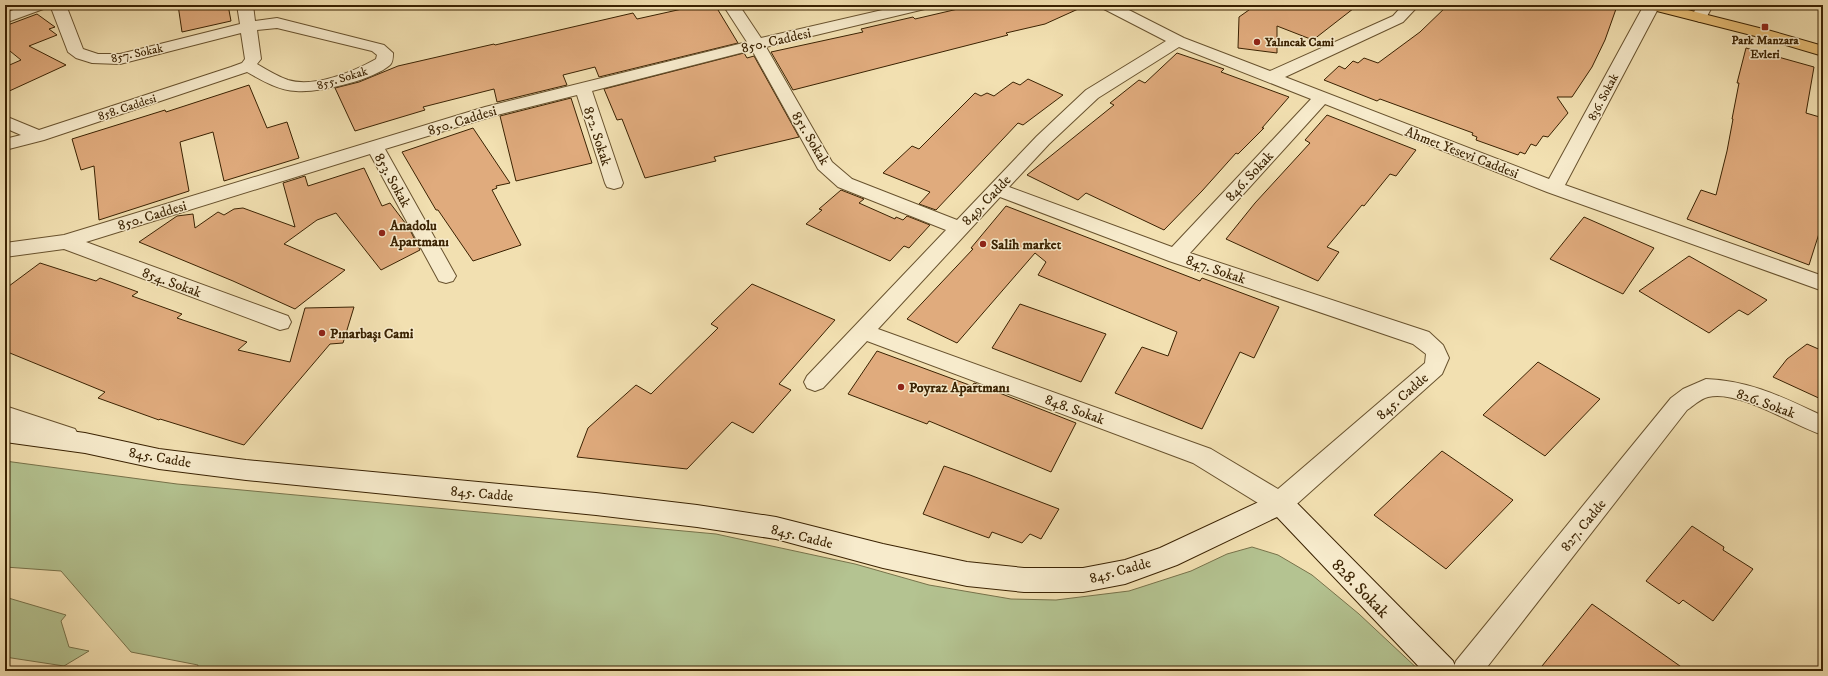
<svg xmlns="http://www.w3.org/2000/svg" width="1828" height="676" font-family="'IM FELL DW Pica',serif">
<style>
.green{fill:#b4c391;stroke:#77724a}
.building{fill:#e0ab7d;stroke:#3a2202}
.lines{fill:none;stroke-linecap:round;stroke-linejoin:round}
.street-casing{stroke:#68522e;stroke-width:2}
.secondary-casing{stroke:#3a2202;stroke-width:2}
.primary-casing{stroke:#3a2202;stroke-width:2}
.street{fill:#f7ebcc;fill-rule:evenodd}
.secondary{fill:#f7ebcc;fill-rule:evenodd}
.primary{fill:#e9c078;fill-rule:evenodd}
.poi-dot{fill:#8f2418;stroke:#f7ebcc;stroke-width:1.5}
.labels{text-anchor:middle;stroke-width:3;stroke-linejoin:round;paint-order:stroke}
.far-poi-label{font-size:12px;font-weight:bold;fill:#3a2202;stroke:#f7ebcc}
.far-street-label{font-size:12px;fill:#3a2202;stroke:#f7ebcc}
.street-label{font-size:14px;fill:#3a2202;stroke:#f7ebcc}
.poi-label{font-size:14px;font-weight:bold;fill:#3a2202;stroke:#f7ebcc;text-anchor:start}
.near-street-label{font-size:17px;fill:#3a2202;stroke:#f7ebcc}
</style>
<rect width="100%" height="100%" fill="#f2e0b1"/>
<filter id="stains"><feTurbulence type="fractalNoise" baseFrequency=".005" numOctaves="4"/><feColorMatrix values="0 0 0 0 .2 0 0 0 0 .09 0 0 0 0 .02 0 0 0 .5 -.17"/></filter>
<radialGradient id="worn" r=".72"><stop offset=".6" stop-color="#630" stop-opacity="0"/><stop offset="1" stop-color="#630" stop-opacity=".3"/></radialGradient>
<path class="green" d="M5,461l172,23 539,50 139,30 74,21 82,14 45,1 73,-9 62,-20 36,-17 25,-7 26,8 34,20 47,39 61,57h-1223l1,-6 -67,-13 -70,-81 -56,-4z
M5,597l61,18 -5,6 8,26 20,4 -25,15 -59,-9z"/>
<path class="building" d="M178,5h50l3,16 -49,11z
M700,5h15l23,38 -139,34 -4,-10 -32,8 4,10 -70,17 -3,-13 -71,18 2,3 -70,21 -20,-43 24,-6 39,-16 96,-22 1,1 138,-32 4,6z
M975,5h112l-42,19 -39,9 2,2 -215,55 -22,-38 92,-20 -2,-3 52,-12 2,2z
M1256,5h102l-45,35 -36,-14v27l-39,-5 1,-31z
M1448,5h154l14,4 -11,31 -13,27 -20,30h-15l11,16 -20,24 -5,-1 -7,10 -5,-2 -6,10 -5,-2 -2,3 -42,-15 1,-3 -5,-2 1,-2 -93,-34 -3,2 -53,-21 15,-14 6,3 8,-8 5,2 6,-5 14,5 42,-31z
M37,14l18,13 -6,2 8,6 -28,11 37,19 -61,28v-26l16,-7 -16,-13v-21z
M1746,48l68,19 -8,46 17,5v103l-14,44 -122,-46 14,-29 15,5 11,-44 6,-32h-1l7,-36h-2z
M744,53l3,5 7,-2 45,81 -85,20 2,4 -71,17 -23,-59 -5,1 -13,-31z
M1177,53l47,16 -3,3 68,25 -27,31h2l-26,26 -2,-1 -34,38 -38,39 -78,-37 -8,7 -51,-25 87,-70 -4,-2 29,-23 6,3z
M1028,79l35,16 -40,30 -5,-2 -82,87 -17,-6 11,-12 -47,-19 29,-27 7,3 56,-56 6,3 6,-3 7,3 19,-14 7,3z
M249,85l18,43 20,-6 12,36 -75,23 -11,-49 -33,10 9,49 -90,29 -5,-54 -13,4 -9,-31 93,-29 1,2z
M571,98l21,65 -76,18 -16,-65z
M1327,115l89,35 -20,26 -6,-2 -26,32 -2,-1 -35,42 12,5 -21,29 -92,-42 29,-36 55,-60 -5,-3z
M473,128l37,55 -14,3 1,2 -5,2 29,55 -48,16 -35,-51h-2l-34,-58z
M364,168l18,38 8,-3 19,25 11,22 -39,20 -45,-57 -19,7 -33,24 61,26 -50,39 -62,-28 -94,-39 38,-26 16,-2 2,14 23,-16 6,3 10,-6 9,-1 52,19 -12,-44 22,-7 3,10z
M841,190l23,9 -5,4 36,16 1,-2 7,3 4,-4 23,9 -21,23 -5,-2 -14,15 -84,-37 16,-14 -3,-1z
M1006,206l194,75 2,-3 77,29 -25,51 -14,-6 -38,77 -87,-36 27,-46 26,9 9,-24 -139,-57 8,-13 -11,-9 -78,90 -50,-24 66,-70 -2,-1z
M1584,217l70,31 -31,46 -73,-35z
M1689,256l78,44 -19,15 -9,-5 -30,23 -70,-42z
M40,263l56,18 4,-3 38,14 -6,4 50,18 -5,4 70,24 -9,8 52,12 15,-54 49,-1 -11,36 -13,1 -86,101 -84,-26 -1,1 -61,-22 7,-6 -100,-41v-62z
M752,284l83,36 -56,64 12,6 -38,43 -21,-11 -45,47 -110,-12 11,-29 48,-43 15,9 67,-66 -7,-4z
M1020,304l86,30 -25,48 -89,-34z
M1807,344l16,7v49l-50,-23 14,-18z
M877,351l95,35 2,-3 102,40 -25,49 -122,-51 -2,3 -79,-30z
M1538,362l62,37 -55,57 -62,-41z
M1442,451l71,49 -67,69 -72,-54z
M944,466l26,9 89,34 -18,30 -11,-5 -8,9 -30,-11 -3,6 -66,-24z
M1692,526l32,21 -1,3 30,19 -40,52 -30,-21 -4,4 -33,-23z
M1592,604l95,67h-149z"/>
<g class="lines">
<defs>
<path id="street" d="M27,5h22l-3,3 -41,15v-10z
M50,5h16l17,44 15,5h22l120,-30 -3,-19h16l2,16 22,-3 107,27 9,8c0,4 0,9 -3,12 -17,15 -71,28 -94,26 -18,-1 -33,-10 -49,-19l-203,68 -39,10v-11l16,-4 -16,-7v-12l34,14 192,-63 11,-4 3,-4 -4,-26 -121,31 -28,-1 -16,-5 -8,-6zM277,28l95,23 5,4 -1,4c-23,13 -62,29 -88,21 -11,-4 -21,-10 -31,-16l4,-5 -4,-29z
M723,5h16l22,33 143,-33h28l-3,3 -163,39 66,115 20,17 105,41 80,-84 49,-46 80,-49 -64,-33 -3,-3h20l65,33 86,33 123,-55 10,-11h16l-16,17 -118,55 264,102 95,-174h16l-95,180 258,91v15l-276,-99 -222,-88 -135,149 239,79 14,13 6,13 -7,16 -153,137 -9,3 -9,-3 -78,-48 -326,-122 -44,47 -8,3 -8,-3 -3,-6 3,-6 139,-146 -108,-43 -20,-18 -66,-119 -160,41 31,92 -2,4 -7,2 -7,-2 -2,-4 -28,-88 -80,20 -112,34 71,127 -3,5 -7,2 -7,-2 -69,-127 -284,88 202,74 3,6 -3,6 -8,2 -216,-81 -59,8v-14l59,-8 421,-128 262,-65zM1179,47l132,52 -139,148 -163,-60 40,-43 49,-46zM1000,197l169,64 244,83 13,10 -1,9 -147,126 -67,-40 -333,-120z
M1697,5h16l-8,15 -5,2 -5,-2 -3,-3z
M1706,379c46,2 76,18 117,37v19c-29,-9 -85,-46 -115,-38 -8,2 -15,9 -21,13l-203,261h-32l4,-10 215,-263 12,-9z
M5,406l70,23 4,7 -4,7 -8,3 -62,-22z"/>
<path id="secondary" d="M5,422l80,11 74,16 87,11 350,33 101,12 79,12 107,27 84,18 57,6h59l42,-8 35,-12 120,-56 9,3 164,166 4,10h-34l-146,-154 -100,48 -52,19 -42,8h-59l-57,-6 -84,-18 -107,-29 -79,-12 -101,-12 -350,-35 -87,-11 -74,-16 -80,-11z"/>
<path id="primary" d="M1642,5h26l103,26 52,15v10l-64,-19 -114,-29z"/>
</defs>
<use href="#street" class="street-casing"/>
<use href="#secondary" class="secondary-casing"/>
<use href="#primary" class="primary-casing"/>
<use href="#street" class="street"/>
<use href="#secondary" class="secondary"/>
<use href="#primary" class="primary"/>
</g>
<g class="poi-dot">
<rect x="1761" y="23" width="8" height="8" rx="2"/>
<circle cx="1257" cy="42" r="4"/>
<circle cx="382" cy="233" r="4"/>
<circle cx="983" cy="244" r="4"/>
<circle cx="322" cy="333" r="4"/>
<circle cx="901" cy="387" r="4"/>
</g>
<g class="labels">
<g class="far-poi-label">
<text x="1765" y="44">Park Manzara<tspan x="1765" dy="14">Evleri</tspan></text>
<text x="1265" y="46" text-anchor="start">Yalıncak Cami</text>
</g>
<g class="far-street-label">
<text transform="translate(137 53) rotate(-12)" y="4">857. Sokak</text>
<text transform="translate(342 78) rotate(-17)" y="4">855. Sokak</text>
<text transform="translate(1603 97) rotate(-62)" y="4">836. Sokak</text>
<text transform="translate(127 107) rotate(-18)" y="4">858. Caddesi</text>
</g>
<g class="street-label">
<text transform="translate(776 40) rotate(-13)" y="5">850. Caddesi</text>
<text transform="translate(462 120) rotate(-17)" y="5">850. Caddesi</text>
<text transform="translate(598 136) rotate(72)" y="5">852. Sokak</text>
<text transform="translate(811 138) rotate(59)" y="5">851. Sokak</text>
<text transform="translate(1462 152) rotate(21)" y="5">Ahmet Yesevi Caddesi</text>
<text transform="translate(1249 176) rotate(-47)" y="5">846. Sokak</text>
<text transform="translate(393 180) rotate(61)" y="5">853. Sokak</text>
<text transform="translate(986 200) rotate(-46)" y="5">849. Cadde</text>
<text transform="translate(152 215) rotate(-17)" y="5">850. Caddesi</text>
<text transform="translate(1216 269) rotate(19)" y="5">847. Sokak</text>
<text transform="translate(172 282) rotate(20)" y="5">854. Sokak</text>
<text transform="translate(1402 396) rotate(-41)" y="5">845. Cadde</text>
<text transform="translate(1766 403) rotate(20)" y="5">826. Sokak</text>
<text transform="translate(1075 409) rotate(20)" y="5">848. Sokak</text>
<text transform="translate(160 457) rotate(10)" y="5">845. Cadde</text>
<text transform="translate(482 493) rotate(5)" y="5">845. Cadde</text>
<text transform="translate(1583 525) rotate(-51)" y="5">827. Cadde</text>
<text transform="translate(802 536) rotate(14)" y="5">845. Cadde</text>
<text transform="translate(1120 570) rotate(-15)" y="5">845. Cadde</text>
</g>
<g class="poi-label">
<text x="390" y="230">Anadolu<tspan x="390" dy="16">Apartmanı</tspan></text>
<text x="991" y="249">Salih market</text>
<text x="330" y="338">Pınarbaşı Cami</text>
<text x="909" y="392">Poyraz Apartmanı</text>
</g>
<g class="near-street-label">
<text transform="translate(1361 588) rotate(46)" y="6">828. Sokak</text>
</g>
</g>
<rect width="1828" height="676" fill="none" stroke="#f2e0b1" stroke-width="20"/>
<rect x="6" y="6" width="1816" height="664" fill="none" stroke="#3a2202" stroke-width="2"/>
<rect x="10" y="10" width="1808" height="656" fill="none" stroke="#3a2202"/>
<rect width="100%" height="100%" filter="url(#stains)"/>
<rect width="100%" height="100%" fill="url(#worn)"/>
</svg>
